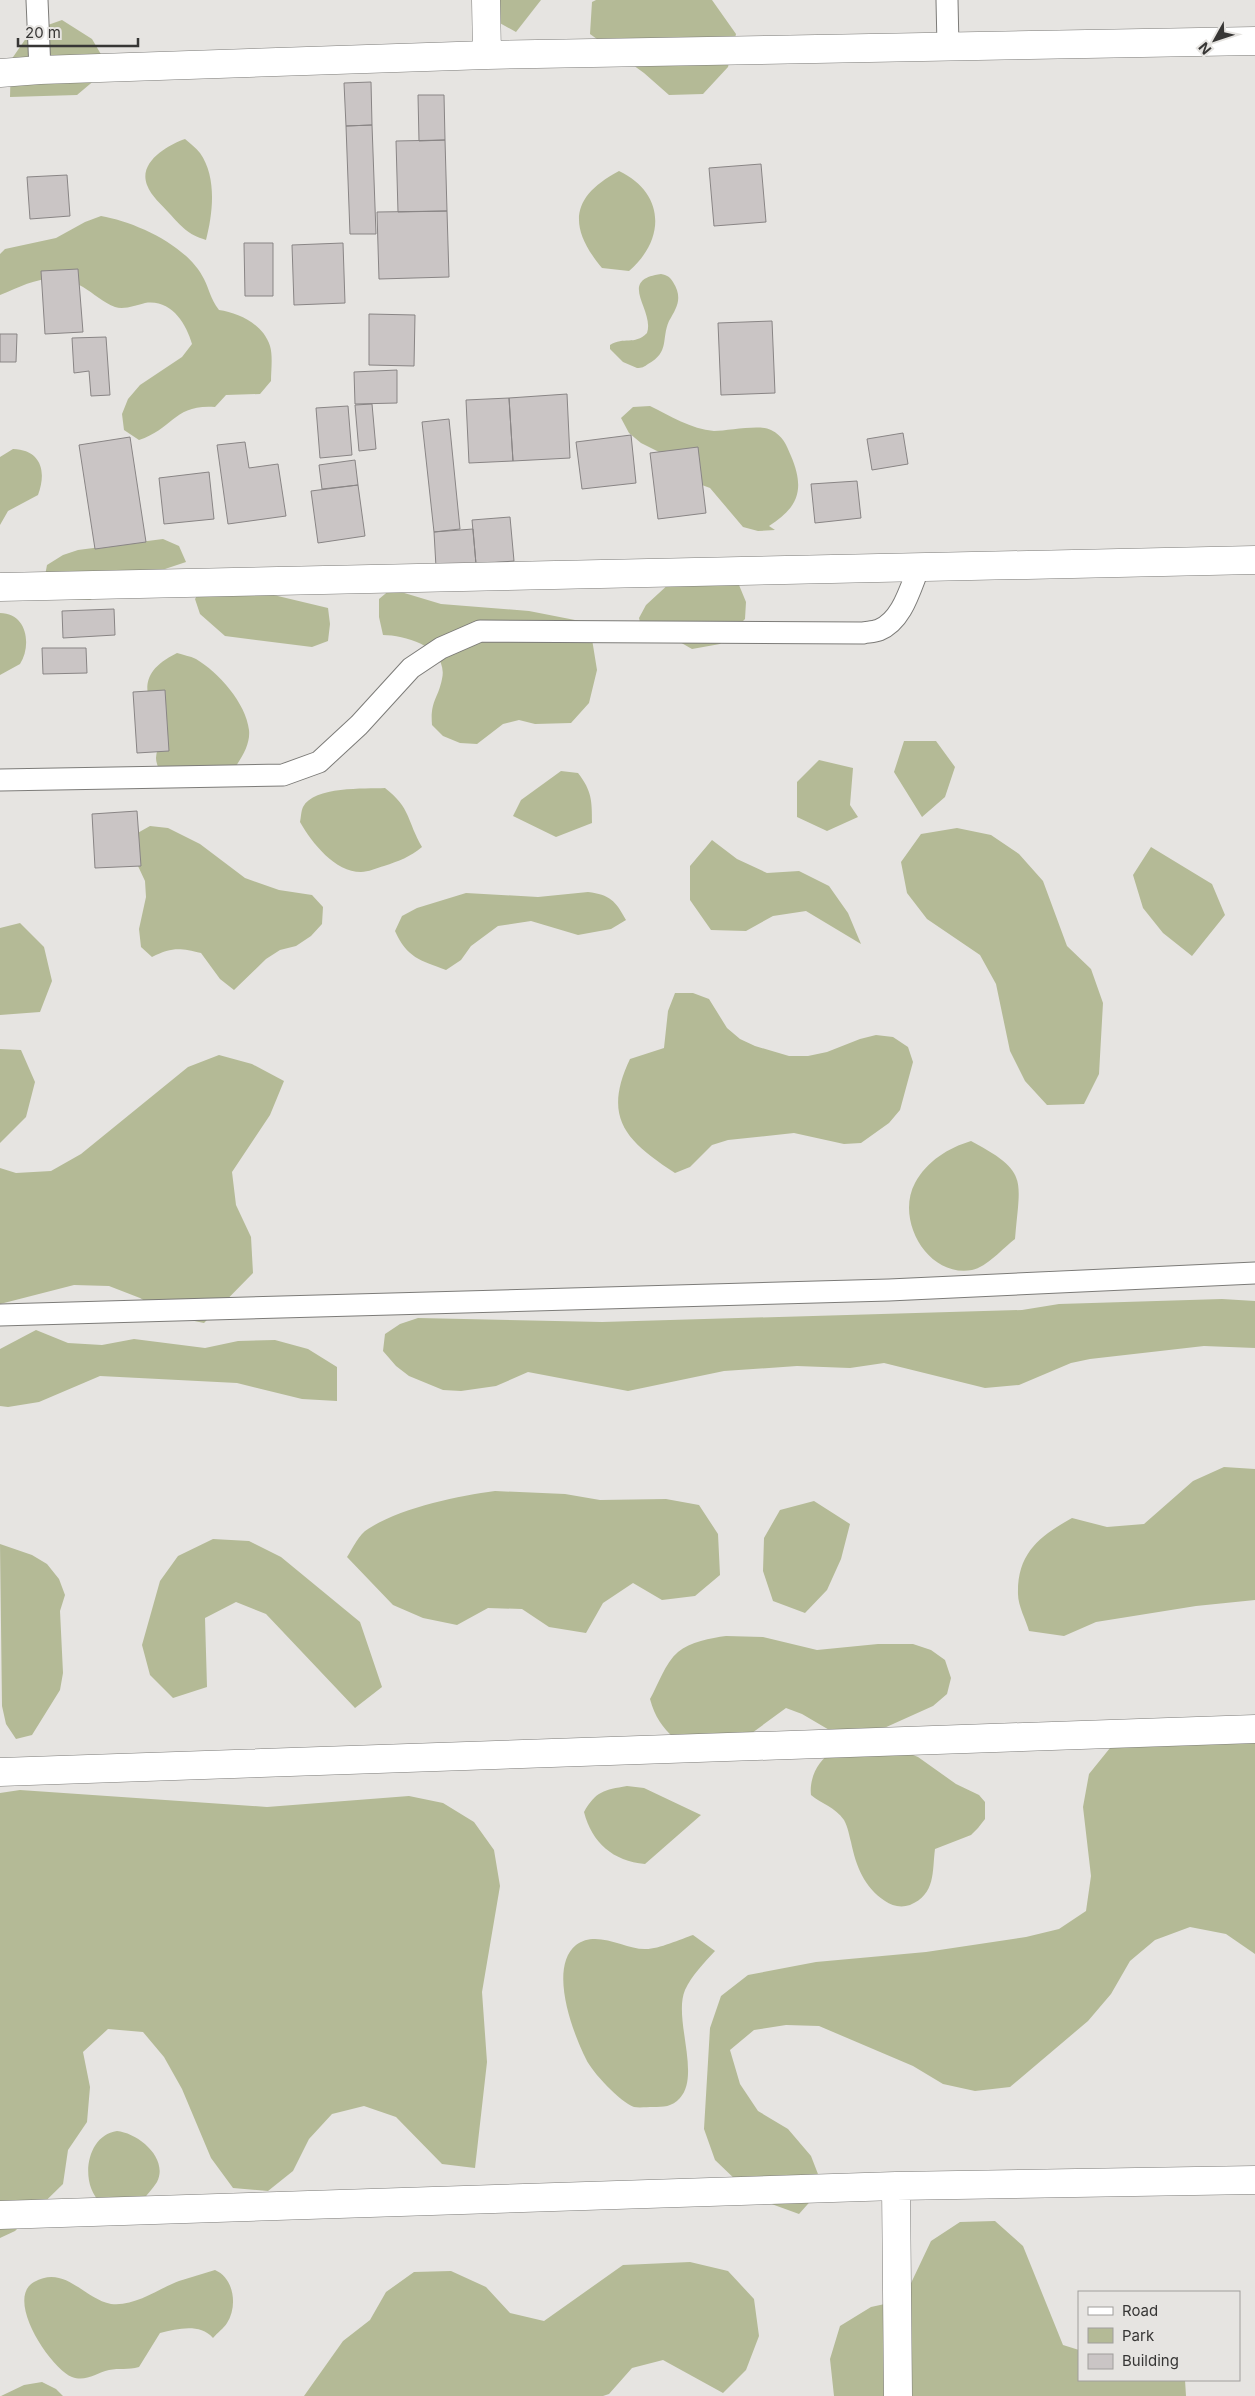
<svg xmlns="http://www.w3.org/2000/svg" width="1255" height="2396" font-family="Inter,sans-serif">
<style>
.green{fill:#b4ba96}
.building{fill:#cac5c5;stroke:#898585}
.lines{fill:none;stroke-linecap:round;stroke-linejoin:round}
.service-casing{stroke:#7c7b78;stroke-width:23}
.minor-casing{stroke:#7c7b78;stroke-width:29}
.service{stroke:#fff;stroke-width:21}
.minor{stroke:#fff;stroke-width:28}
</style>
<rect width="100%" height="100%" fill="#e6e4e1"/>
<path class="green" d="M486,0h55l-25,32 -27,-15z
M596,0h116l24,34 -8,33 -25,27 -34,1 -25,-22 -54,-39 2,-32z
M62,20l30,19 17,29 -32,27 -67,2 1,-37 20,-29z
M185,139c5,4 11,9 15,14 17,24 13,60 6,87 -19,-6 -24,-13 -37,-27 -7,-8 -18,-17 -22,-28 -9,-23 21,-40 38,-46z
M619,171c46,22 47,68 10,100l-27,-3c-34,-41 -32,-71 17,-97z
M101,216c35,6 87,30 103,63 6,12 6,19 15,31 20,3 44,14 51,36 3,10 1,25 1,35l-11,13 -34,1 -11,12c-41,-3 -42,22 -76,33l-15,-10 -2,-16 6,-15 12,-14 42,-28 10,-13c-6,-21 -21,-45 -47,-41 -8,2 -21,7 -30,4 -11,-4 -22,-14 -32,-20 -29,-18 -55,-4 -83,8v-41l5,-5 51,-11 29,-16z
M661,274c6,1 9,3 12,8 10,16 4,25 -4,39 -8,18 1,31 -21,43 -4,3 -6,4 -11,4l-14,-6 -13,-13v-4c14,-9 24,1 37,-12 8,-23 -31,-53 14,-59z
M650,406c20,10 41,23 64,25 14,0 46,-7 57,-1 12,6 15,14 20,26 14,33 8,51 -22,70l6,4 -17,1 -15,-4 -33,-39 -16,-6 -23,-24 -30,-15 -12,-10 -8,-15 12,-11z
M13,449c28,1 34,22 25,46l-30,16 -8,14v-68z
M163,539l16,7 7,16 -66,22 -30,16h-17l-29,-19 3,-16 16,-10 15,-5z
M724,578l15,7 7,17 -1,17 -25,25 -28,5 -14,-8 -35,-7 -4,-16 7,-13 25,-23z
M203,586l58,6 67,16 2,16 -2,17 -16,6 -87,-11 -25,-22 -5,-15z
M391,589l50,15 88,7 51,10 11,12 6,37 -8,33 -18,20 -36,1 -16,-4 -16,4 -26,20 -17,-1 -17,-7 -11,-11c-2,-24 6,-26 10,-46 7,-31 -36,-44 -59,-44l-4,-18v-18z
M0,613c27,0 32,32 20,51l-20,11z
M177,653c6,2 13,3 19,6 22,13 50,44 53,71 2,17 -12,36 -23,48l-66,-5c-1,-4 -4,-10 -4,-15 0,-6 4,-13 3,-19 -7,-39 -30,-62 18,-86z
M904,741h32l19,26 -10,30 -23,20 -28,-45z
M819,760l34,8 -3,37 8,12 -31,14 -30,-14v-35z
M561,771l17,2c14,18 14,28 14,50l-36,14 -43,-21 8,-16z
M385,788c26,20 22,33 37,59 -12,10 -23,14 -38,19 -7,2 -16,6 -23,6 -26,0 -49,-29 -61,-50 1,-4 1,-11 3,-15 11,-21 62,-18 82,-19z
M150,826l18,2 32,16 45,34 34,12 33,5 11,12 -1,17 -11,12 -15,10 -16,4 -14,9 -32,31 -14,-11 -19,-26c-21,-5 -29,-6 -49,4l-11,-10 -2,-18 7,-32 -1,-16 -14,-30 3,-16z
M957,828l34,7 28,19 24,27 24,65 24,23 12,34 -4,71 -15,30 -37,1 -22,-24 -15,-30 -14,-67 -16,-29 -53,-36 -20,-26 -6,-31 20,-28z
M712,840l25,19 30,14 32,-2 30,15 19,27 13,31 -55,-33 -33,5 -27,15 -35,-1 -21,-30v-34z
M1151,847l61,37 13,31 -33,41 -29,-23 -20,-25 -10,-33z
M588,892c22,3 27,8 38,28l-15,9 -33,6 -47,-14 -33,5 -27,20 -10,14 -15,10c-26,-10 -39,-12 -51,-39l7,-15 15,-8 49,-15 72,4z
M20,923l24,24 8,34 -12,31 -40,3v-87z
M675,993h18l16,6 18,29 13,11 15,7 34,10h19l19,-4 33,-13 16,-4 17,2 15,10 5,15 -13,48 -11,13 -28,20 -17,1 -50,-11 -66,7 -16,5 -22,22 -15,6c-49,-32 -73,-55 -45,-114l34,-11 4,-37z
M0,1049l21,1 14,32 -9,35 -26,26z
M219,1055l33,9 32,17 -14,34 -38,57 4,33 15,32 2,36 -49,50 -34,-7 -30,-18 -31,-12 -35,-1 -74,19v-136l16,5 35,-2 30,-17 107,-87z
M971,1141c58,31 49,37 44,98 -12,9 -28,28 -43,31 -44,8 -77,-50 -57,-87 12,-22 33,-35 56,-42z
M1222,1299l33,2v47l-51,-2 -114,13 -19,4 -52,22 -34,3 -101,-25 -34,5 -53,-2 -73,5 -96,20 -100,-19 -32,14 -35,5 -18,-1 -34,-14 -13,-10 -13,-15 2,-17 15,-10 18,-6 184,4 420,-12 37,-6z
M36,1330l32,13 34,2 32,-6 71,9 33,-7 37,-1 33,9 29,18v34l-35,-2 -65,-16 -137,-7 -61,26 -31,5 -8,-1v-57z
M1224,1467l31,2v131l-59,6 -100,16 -32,14 -35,-5c-3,-11 -11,-25 -11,-37 -1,-41 22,-58 54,-76l35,9 37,-3 49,-43z
M495,1491l70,3 35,6 66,-1 33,6 19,29 2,41 -25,21 -33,4 -29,-17 -30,20 -17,30 -37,-6 -27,-18 -34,-1 -31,17 -34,-7 -30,-13 -46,-48c6,-9 12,-23 21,-28 32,-21 90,-33 127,-38z
M814,1501l36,23 -9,35 -14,31 -22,23 -32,-12 -10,-30 1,-33 16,-28z
M213,1539l36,2 32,16 79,65 22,65 -27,21 -89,-94 -30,-12 -31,16 2,69 -34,11 -23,-23 -8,-30 18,-64 18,-25z
M0,1544l32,11 15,9 12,15 6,16 -5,16 3,62 -3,17 -28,45 -16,4 -10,-15 -4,-18z
M726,1636l37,1 54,13 61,-6h35l18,6 14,10 6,18 -4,16 -14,12 -60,27 -42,-2 -29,-17 -16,-6 -45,33 -66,-2c-13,-12 -20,-22 -25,-40 8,-14 15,-36 28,-47 12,-10 33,-14 48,-16z
M1255,1724v230l-29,-20 -36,-7 -35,13 -25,21 -19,33 -23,27 -78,66 -35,4 -32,-7 -30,-18 -94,-40 -33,-1 -32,5 -24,20 10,34 18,27 30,18 23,27 12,31 -24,27 -33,-12 -27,-19 -24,-23 -11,-31 6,-101 11,-32 27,-21 68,-13 110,-10 100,-15 33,-8 27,-18 5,-35 -8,-69 6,-33 21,-26 26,-22z
M893,1747l25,10 38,27 23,11 6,7v17l-7,9 -7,7 -36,14c-3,23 1,45 -25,56 -9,3 -18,1 -25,-4 -21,-14 -29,-35 -34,-59 -2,-7 -3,-15 -7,-22 -9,-13 -22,-16 -33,-25 -2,-16 7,-36 22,-43 8,-5 48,-4 60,-5z
M627,1786l17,2 57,27 -56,49c-32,-3 -53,-21 -61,-52 12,-21 20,-22 43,-26z
M20,1790l247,17 142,-11 34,7 31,19 20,28 6,36 -18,106 5,70 -12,106 -33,-4 -46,-47 -32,-11 -32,8 -23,25 -16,32 -25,20 -35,-3 -22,-30 -29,-69 -18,-32 -21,-25 -35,-3 -25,23 7,35 -3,35 -19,28 -5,34 -48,47 -15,7v-445z
M693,1935l22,16c-11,12 -23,24 -30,39 -12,28 16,85 -5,108 -8,9 -17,9 -27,9 -6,0 -14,1 -19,0 -14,-5 -42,-35 -48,-48 -13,-26 -38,-91 -10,-114 21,-16 50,5 70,4 13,0 35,-10 47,-14z
M117,2131c21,2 52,27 40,51 -4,6 -10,13 -15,19l-41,2c-22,-19 -15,-68 16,-72z
M995,2221l28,25 40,99 16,5v30h106l1,16h-352l-4,-37 10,-33 31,-19 32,-7 28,-59 29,-19z
M690,2262l38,9 26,28 5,37 -13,34 -23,23 -60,-33 -31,8 -23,26 -6,2h-299l39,-55 27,-21 16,-28 28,-20 37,-1 35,16 24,26 34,8 79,-56z
M215,2270c19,8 23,36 12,53 -3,5 -10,10 -14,15 -14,-15 -35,-9 -53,-5l-21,34c-11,3 -20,1 -30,3 -13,3 -23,12 -37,7 -21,-8 -68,-78 -38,-95 31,-18 50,17 77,22 23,3 47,-15 68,-23 12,-4 24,-7 36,-11z
M42,2382l14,7 7,7h-62l23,-11z"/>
<path class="building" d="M371,82l1,43 -26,1 -2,-43z
M418,95h26l1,45 -26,1z
M372,125l4,109h-26l-4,-108z
M445,140l2,71 -49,1 -2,-71z
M761,164l5,58 -52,4 -5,-58z
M67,175l3,41 -40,3 -3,-42z
M447,211l2,66 -70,2 -2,-67z
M244,243h29v53h-28z
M343,243l2,60 -51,2 -2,-60z
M78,269l5,63 -38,2 -4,-63z
M369,314l46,1 -1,51 -45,-1z
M772,321l3,72 -54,2 -3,-72z
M0,334h17l-1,28h-16z
M106,337l4,58 -19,1 -2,-25 -15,2 -2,-35z
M397,370v33l-42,1 -1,-32z
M567,394l3,64 -57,3 -4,-63z
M509,398l4,63 -44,2 -3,-63z
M372,404l4,45 -17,2 -4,-46z
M348,406l4,49 -32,3 -4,-50z
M449,419l11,110 -26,3 -12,-110z
M903,433l5,31 -36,6 -5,-31z
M631,435l5,48 -54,6 -6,-47z
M130,437l16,105 -51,7 -16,-104z
M245,442l4,26 29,-4 8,52 -58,8 -11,-79z
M698,447l8,66 -48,6 -8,-66z
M355,460l3,25 -36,4 -3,-24z
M209,472l5,47 -50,5 -5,-46z
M857,481l4,37 -46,5 -4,-39z
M358,485l7,51 -47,7 -7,-52z
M510,517l4,44 -38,3 -4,-44z
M473,529l3,35 -40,3 -2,-35z
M114,609l1,26 -52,3 -1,-27z
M42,648h44l1,25 -44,1z
M165,690l4,61 -32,2 -4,-61z
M137,811l4,55 -46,2 -3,-54z"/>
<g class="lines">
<defs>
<path id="service" d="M37,0l3,70
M947,0l1,46
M0,780l283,-5 36,-13 40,-37 52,-57 30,-20 39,-17 383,2c4,-1 11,-1 16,-3 23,-9 31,-41 40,-63
M0,1315l889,-25 366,-17"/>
<path id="minor" d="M486,0l1,55
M0,73l40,-3 447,-15 768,-14
M0,587l1255,-27
M0,1772l1255,-43
M896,2186l2,210
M0,2215l896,-29 359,-6"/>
</defs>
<use href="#service" class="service-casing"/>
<use href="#minor" class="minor-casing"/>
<use href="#service" class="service"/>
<use href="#minor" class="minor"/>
</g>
<rect x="1078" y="2291" width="162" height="90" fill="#e6e4e1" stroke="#a09e9c"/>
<rect x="1088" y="2307" width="25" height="8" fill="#ffffff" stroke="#a09e9c"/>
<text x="1122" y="2316" font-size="15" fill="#373635">Road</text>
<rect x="1088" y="2328" width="25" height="15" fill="#b4ba96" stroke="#a09e9c"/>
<text x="1122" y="2341" font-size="15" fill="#373635">Park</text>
<rect x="1088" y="2354" width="25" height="15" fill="#cac5c5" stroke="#a09e9c"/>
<text x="1122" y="2366" font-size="15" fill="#373635">Building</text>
<g transform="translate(1215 40) rotate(230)" stroke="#e6e4e1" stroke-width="4" paint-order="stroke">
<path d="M0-4L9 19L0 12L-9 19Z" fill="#373635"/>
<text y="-8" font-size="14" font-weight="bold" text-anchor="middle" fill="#373635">N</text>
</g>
<path d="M18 38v8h120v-8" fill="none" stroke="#373635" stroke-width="2.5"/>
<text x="25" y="38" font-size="15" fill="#373635" stroke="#e6e4e1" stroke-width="4" paint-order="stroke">20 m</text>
</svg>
